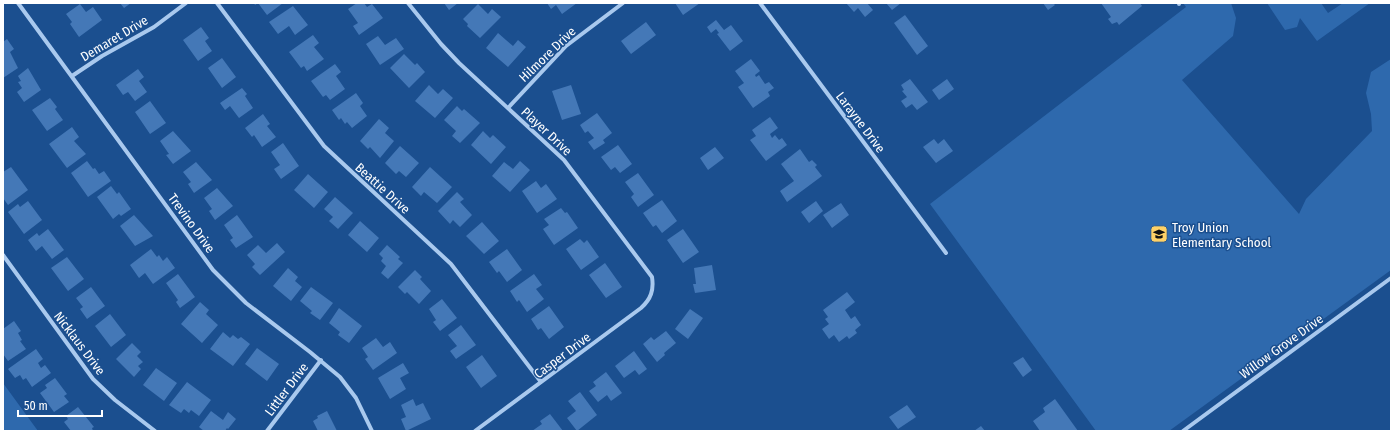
<svg xmlns="http://www.w3.org/2000/svg" width="1394" height="434" font-family="'Fira Sans Condensed',sans-serif">
<style>
.green{fill:#2e69ad}
.building{fill:#4478b7}
.lines{fill:none;stroke-linecap:round;stroke-linejoin:round}
.street{stroke:#a9c9ee;stroke-width:4}
.labels{text-anchor:middle;stroke-width:3;stroke-linejoin:round;paint-order:stroke}
.street-label{font-size:13px;fill:#fff;stroke:#1b4f8f}
.poi-label{font-size:13px;fill:#fff;stroke:#1b4f8f;text-anchor:start}
</style>
<rect width="100%" height="100%" fill="#1b4f8f"/>
<path class="green" d="M1183,3h48l5,15 -3,18 -51,44 117,134 7,-15 66,-68 -1,-17 -5,-21 5,-21 20,-13v211l-222,161h-73l-166,-227 256,-197z
M1267,3h54l7,10 15,-10h27l-53,38 -17,-23 -3,9 -12,3z
M3,383l35,48h-35z"/>
<path class="building" d="M120,3h11l-7,5z
M254,3h29l-16,12 -9,-12 -3,2z
M357,3h7l3,4 5,-3 11,14 -24,17 -6,-9 5,-3 -10,-14z
M444,3h14l-9,7z
M547,3h30l-15,11 -6,-9 -5,4z
M675,3h25l-17,12z
M846,3h21l6,7 -8,7 -7,-9 -4,4z
M886,3h15l-9,7z
M1043,3h10l2,2 -7,5z
M1101,3h39l2,3 -23,19 -2,-3 -5,2 -4,-5 3,-2z
M80,4l6,8 7,-5 9,13 -23,17 -9,-13 2,-2 -6,-8z
M478,4l10,10 4,-5 9,8 -21,21 -13,-12 1,-2 -5,-5z
M293,6l15,19 -13,10 -6,-9 -11,8 -9,-12z
M905,15l23,31 -11,9 -23,-32z
M716,20l8,10 7,-5 12,16 -13,10 -13,-17 2,-1 -3,-4 -5,4 -4,-6z
M646,22l10,13 -25,19 -10,-13z
M201,27l8,11 -4,3 7,10 -14,10 -15,-21z
M498,33l15,13 5,-6 8,7 -18,20 -22,-19z
M313,35l6,8 -5,4 10,12 -17,12 -3,-5 -3,2 -12,-16z
M378,36l7,9 11,-7 8,11 -24,16 -14,-21z
M7,39l7,10 -4,3 8,16 -15,10v-36z
M404,54l11,11 2,-2 8,9 -16,16 -19,-20z
M222,58l14,19 -14,11 -14,-20z
M751,59l9,12 -5,4 1,2 3,-2 6,9 4,-2 5,6 -6,4 2,4 -17,12 -15,-21 6,-4 -9,-12z
M335,64l6,8 -5,4 9,13 -15,11 -4,-5 -3,2 -12,-16z
M28,68l13,22 -17,12 -7,-10 5,-4 -4,-6 3,-1 -3,-5z
M138,69l6,8 -5,4 8,11 -12,9 -7,-9 -5,3 -7,-10z
M910,79l18,23 -11,8 -5,-6 -6,4 -5,-7 6,-4 -5,-6 2,-1 -3,-5z
M947,79l7,10 -15,11 -7,-10z
M429,85l9,9 5,-5 10,9 -18,20 -20,-17z
M571,85l10,29 -19,6 -10,-29z
M242,88l5,6 -2,2 8,12 -14,10 -9,-12 -5,4 -5,-7z
M356,93l7,10 -3,3 7,10 -15,12 -5,-6 -2,2 -4,-6 -2,2 -7,-10z
M50,98l7,9 -2,2 8,11 -16,11 -15,-21z
M150,101l16,22 -16,11 -15,-22z
M457,106l5,5 2,-2 16,14 -20,20 -8,-7 4,-5 -12,-11z
M597,113l15,20 -9,7 2,3 -11,7 -6,-8 6,-4 -6,-7 -3,2 -5,-8z
M263,114l7,10 -3,2 9,11 -14,10 -8,-12 -2,2 -7,-9z
M770,117l8,11 -8,6 2,4 3,-3 4,5 3,-2 5,7 -21,16 -16,-21 6,-4 -4,-6z
M379,119l10,9 -4,5 9,8 -14,17 -10,-11 -2,2 -8,-8z
M72,127l7,10 -5,4 12,13 -19,14 -18,-24z
M173,131l18,20 -18,13 -7,-9 3,-1 -9,-13z
M483,131l7,7 3,-3 13,12 -15,17 -20,-19z
M934,139l4,5 6,-5 9,12 -17,12 -13,-16z
M283,143l16,23 -18,13 -7,-10 6,-4 -9,-13z
M618,145l14,19 -12,9 -5,-6 -4,3 -10,-13z
M400,146l19,17 -13,14 -7,-6 -3,3 -11,-11z
M715,147l9,11 -16,12 -8,-12z
M800,149l9,13 3,-2 5,5 -2,2 7,9 -35,26 -7,-11 14,-10 -13,-17z
M87,161l6,8 2,-1 4,6 5,-3 7,10 -23,16 -17,-24z
M520,161l10,9 -20,22 -18,-16 12,-14 9,7z
M196,162l16,18 -18,13 -6,-9 3,-2 -8,-10z
M11,167l17,23 -20,15 -5,-7v-26z
M430,167l22,20 -15,16 -13,-11 -3,4 -9,-9z
M638,173l16,22 -16,12 -7,-10 3,-3 -9,-12z
M308,174l20,18 -14,16 -20,-18z
M536,181l5,7 5,-4 11,15 -20,14 -15,-22z
M111,186l6,8 2,-2 12,17 -10,7 -2,-2 -6,5 -16,-22z
M217,188l16,18 -18,14 -6,-9 3,-2 -8,-11z
M457,192l7,7 -4,3 12,13 -12,12 -7,-7 -3,4 -12,-13z
M335,197l18,16 -15,16 -9,-8 4,-4 -9,-8z
M662,200l15,21 -15,12 -6,-8 -3,2 -10,-14z
M28,201l14,19 -18,14 -16,-22 10,-8 2,3z
M816,201l7,10 -14,12 -8,-11z
M841,203l8,12 -17,13 -9,-13z
M561,208l4,5 2,-1 11,16 -24,17 -11,-16 6,-4 -5,-6z
M134,215l19,21 -18,10 -15,-20z
M237,215l16,22 -17,11 -6,-8 3,-2 -9,-13z
M360,221l19,17 -12,14 -19,-17z
M482,222l17,19 -15,13 -18,-18z
M48,229l16,21 -12,9 -10,-13 -6,5 -8,-11 9,-7 2,3z
M683,229l16,23 -16,11 -16,-23z
M580,239l4,4 3,-3 12,17 -18,13 -15,-21z
M277,243l8,9 -25,23 -8,-8 3,-3 -8,-9 11,-10 8,8z
M387,245l13,12 -2,2 5,4 -15,16 -7,-6 5,-7 -5,-5 2,-3 -4,-4z
M151,249l6,8 2,-2 4,6 4,-4 8,11 -22,16 -8,-11 -6,5 -9,-13z
M507,249l15,21 -15,12 -8,-11 -2,2 -8,-11z
M67,257l17,22 -16,12 -17,-23z
M605,263l17,24 -16,11 -17,-23z
M712,265l4,25 -21,3 -2,-9h3l-2,-16z
M288,268l10,9 -3,4 7,6 -11,14 -18,-15z
M415,270l7,7 -2,2 11,12 -12,13 -12,-12 -2,2 -7,-7z
M178,274l17,23 -15,11 -4,-6 2,-2 -12,-17z
M534,274l8,11 -6,4 8,10 -17,13 -8,-12 -2,2 -7,-11z
M91,287l14,19 -18,13 -7,-10 3,-2 -7,-9z
M311,287l22,16 -13,17 -10,-7 2,-2 -12,-10z
M847,292l8,10 -10,8 6,9 4,-3 6,9 -6,5 2,3 -8,6 -2,-3 -8,6 -5,-7 -5,4 -7,-10 7,-5 -4,-5 3,-2 -5,-7z
M442,299l15,19 -17,13 -7,-9 3,-2 -7,-11z
M200,302l9,8 -3,4 12,11 -16,18 -21,-19z
M549,306l15,21 -15,12 -8,-11 -3,2 -7,-11z
M339,308l23,18 -13,17 -11,-8 2,-3 -11,-9z
M690,309l13,9 -15,21 -13,-10z
M110,314l16,21 -15,12 -16,-21z
M14,321l7,10 -3,2 4,7 -2,1 6,8 -18,12 -5,-7v-25z
M461,325l15,20 -20,14 -6,-8 7,-5 -9,-11z
M666,331l10,12 -12,10 1,2 -8,7 -14,-18 8,-7 3,3z
M223,332l7,6 3,-3 5,4 3,-2 9,7 -17,22 -23,-17z
M376,338l7,9 7,-5 7,11 -24,17 -8,-11 3,-2 -6,-9z
M132,343l9,9 -4,4 6,6 -5,4 3,3 -7,8 -18,-18z
M257,348l22,16 -12,17 -22,-17z
M36,349l7,10 -5,4 3,5 4,-3 6,8 -19,14 -6,-9 -3,2 -3,-5 -5,3 -7,-9z
M634,351l13,18 -8,6 -4,-5 -11,8 -9,-12z
M482,355l15,21 -16,12 -15,-21z
M1023,357l9,13 -9,7 -10,-14z
M403,363l6,10 -9,5 6,11 -16,10 -12,-21z
M156,368l21,15 -13,18 -21,-16z
M606,372l16,21 -11,8 -4,-6 -9,7 -9,-11 7,-5 -3,-4z
M55,378l12,16 -3,2 5,6 -15,10 -14,-19 7,-5 -2,-3z
M187,382l24,18 -12,16 -8,-6 -2,3 -5,-4 -3,4 -12,-8z
M580,392l17,23 -20,16 -10,-13 9,-7 -8,-10z
M413,399l3,7 7,-3 8,16 -25,12 -5,-12 5,-2 -5,-12z
M1055,399l23,32h-38l-7,-10 12,-9 -2,-4z
M907,405l9,12 -18,12 -9,-12z
M78,407l16,20 -2,1 1,3h-22l-7,-9 4,-3 -2,-3z
M211,411l12,9 5,-8 8,7 -8,10 -1,-1 -2,3h-21l-5,-4z
M327,411l10,20h-19l-5,-10 5,-3 -1,-2z
M550,414l13,17h-31l10,-7 -2,-3z
M981,426l4,5h-11z"/>
<g class="lines">
<path class="street" d="M18,3l195,267 33,33 64,49 30,25 16,21 16,33
M217,3l107,143 127,118 90,118
M408,3l33,41 18,19 105,97 88,117c2,13 -1,22 -11,31l-166,123
M760,3l186,250
M1179,3v1
M72,76l30,-20 52,-29 32,-24
M508,108l58,-62 57,-43
M3,255l90,124 22,21 40,31
M267,431l54,-71
M1183,431l208,-153"/>
</g>
<defs>
<symbol id="school-square" viewBox="-11 -11 22 22"><rect x="-9" y="-9" width="18" height="18" rx="4" fill="#ffd166" stroke="#1b4f8f"/><path d="M0-5L7-2L0 1L-7-2ZM-4 1L0 2.5L4 1V4Q0 6-4 4Z" fill="#111"/></symbol>
</defs>
<g fill-rule="evenodd">
<use href="#school-square" x="1149" y="224" width="20" height="20"/>
</g>
<g class="labels">
<g class="street-label">
<text transform="translate(114 38) rotate(-31)" y="5">Demaret Drive</text>
<text transform="translate(547 54) rotate(-44)" y="5">Hilmore Drive</text>
<text transform="translate(861 122) rotate(53)" y="5">Larayne Drive</text>
<text transform="translate(547 131) rotate(43)" y="5">Player Drive</text>
<text transform="translate(383 188) rotate(42)" y="5">Beattie Drive</text>
<text transform="translate(192 223) rotate(54)" y="5">Trevino Drive</text>
<text transform="translate(80 343) rotate(53)" y="5">Nicklaus Drive</text>
<text transform="translate(1281 346) rotate(-36)" y="5">Willow Grove Drive</text>
<text transform="translate(562 355) rotate(-37)" y="5">Casper Drive</text>
<text transform="translate(286 389) rotate(-53)" y="5">Littler Drive</text>
</g>
<g class="poi-label">
<text x="1172" y="232">Troy Union<tspan x="1172" dy="15">Elementary School</tspan></text>
</g>
</g>
<rect width="1394" height="434" fill="none" stroke="#ffffff" stroke-width="8"/>
<path d="M18 410v6h84v-6" fill="none" stroke="#ffffff" stroke-width="2"/>
<text x="24" y="410" font-size="12" fill="#ffffff" stroke="#1b4f8f" stroke-width="3" paint-order="stroke">50 m</text>
</svg>
